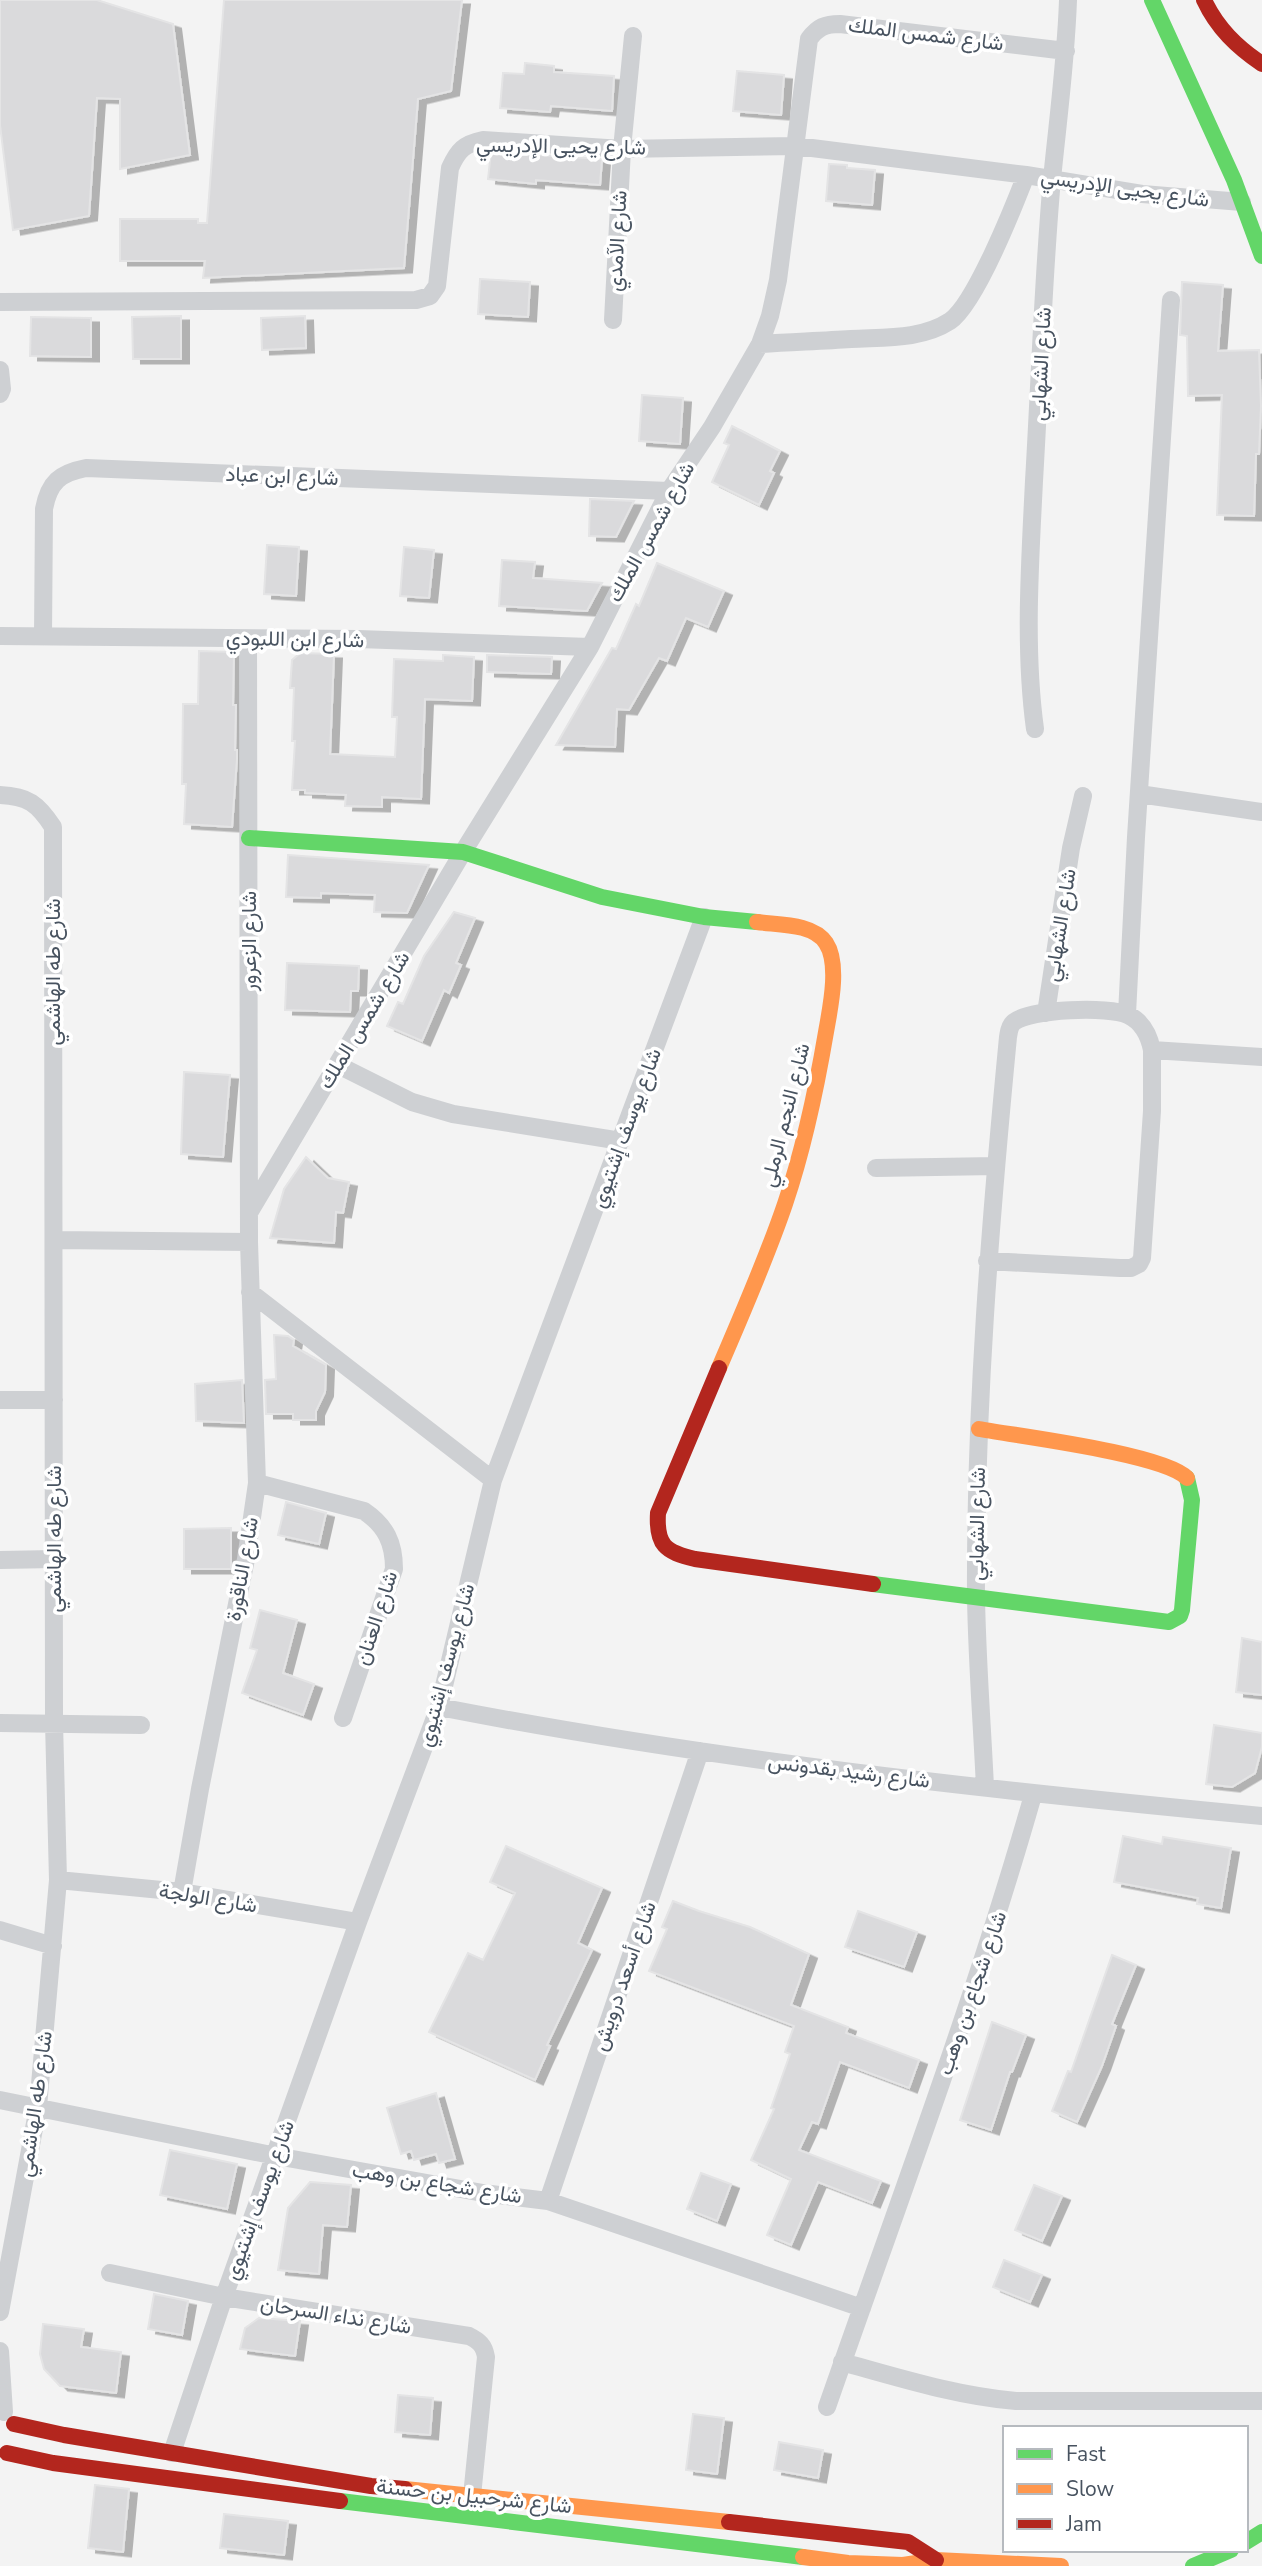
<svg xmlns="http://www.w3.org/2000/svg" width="1262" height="2566" font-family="'Nunito Sans',Vazirmatn,sans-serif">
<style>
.building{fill:#dadadc;stroke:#e4e4e5;stroke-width:2;filter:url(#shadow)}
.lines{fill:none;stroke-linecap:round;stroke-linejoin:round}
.street{stroke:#ced0d3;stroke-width:18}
.fast{stroke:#63d668;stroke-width:16}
.slow{stroke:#ff974d;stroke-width:16}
.jam{stroke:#b3261e;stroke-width:16}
.labels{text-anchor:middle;stroke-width:7;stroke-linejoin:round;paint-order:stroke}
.street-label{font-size:21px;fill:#485360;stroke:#fff}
</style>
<defs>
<filter id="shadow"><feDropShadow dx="8" dy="4.5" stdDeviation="0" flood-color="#0004"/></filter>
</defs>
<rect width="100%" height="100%" fill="#f3f3f3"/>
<path class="building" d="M0,0h97l76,24 17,131 -70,14v-70l-23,-1 -8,118 -76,14 -13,-105z
M224,0h238l-11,91 -33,8 -14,169 -201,10 2,-17h-85v-42h78v4h9z
M525,63l29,3v6l60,4 -2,35 -61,-5 -1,6 -50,-4 3,-35 21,1z
M737,71l47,4 -3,40 -48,-4z
M491,152l111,7 -2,26 -64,-5v4l-48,-5z
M829,164l18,1v3l28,2 -3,35 -46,-4z
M480,279l50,3 -2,35 -50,-3z
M1182,282l41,3 -5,66 41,-1 2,56 -2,48h-3l-2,62 -37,-1 5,-120 -34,1 -1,-60 -7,-1z
M181,316v43h-48l-1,-42z
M305,316l1,32 -44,2 -1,-32z
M31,317l60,1v39l-61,-1z
M642,395l41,3 -3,46 -41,-3z
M732,426l48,25 -10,20 4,2 -15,32 -47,-23 17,-37 -5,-2z
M590,499l44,2 -18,36 -27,-1z
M267,545l32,2 -3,49 -32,-2z
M404,547l30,3 -5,48 -29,-2z
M502,560l33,2 -2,16 69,5 -15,28 -88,-5z
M657,563l67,28 -16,36 -22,-9 -19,43 -8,-3 -30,52 -12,-1 -2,38 -59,-2 56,-97 4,1 20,-45 3,2z
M199,651l35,1 -1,53h3l-1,45h2v9l-5,68 -48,-3 2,-40h-4l1,-80h15z
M300,653l34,1 -4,100 65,3 2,-40h-5l2,-58 49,2v-6l31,2 -2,44 -47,-2 -4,100 -39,-2v10l-37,-1 1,-11 -41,-2v-3h-13l3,-49h-3l2,-53h-4l2,-28z
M487,655l65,2 -1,17 -64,-2z
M288,855l141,10 -22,48 -33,-1 1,-17 -54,-2v5l-35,-1z
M454,912l21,6 -19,45 5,2 -12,28 -5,-3 -22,51 -35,-15 11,-24 5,2 21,-48z
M287,963l72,3 -1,25h-7l-1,21 -65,-2z
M184,1072l46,3 -7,82 -42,-3z
M306,1157l22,21 21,4 -6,31 -7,-1 -2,31 -64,-5 14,-49z
M274,1335l14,1 6,4 -1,6 33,19 -1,27 -9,19v9h-23v-6h-27l-1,-34 11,-1z
M242,1380l2,43 -48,-2 -1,-37z
M286,1502l40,11 -7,31 -41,-9z
M231,1528v41h-47v-40z
M260,1610l37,10 -14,53 31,11 -11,31 -61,-22 15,-43 -7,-2z
M1242,1638l20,4v53l-26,-3z
M1214,1725l48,8v14l-7,26 -23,14 -26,-3z
M1123,1836l39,8 1,-7 68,11 -10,60 -24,-4 1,-6 -84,-16z
M506,1846l96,42 -24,55 14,7 -45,95 3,1 -15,34 -106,-48 39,-79 15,7 32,-67 -25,-11z
M673,1901l26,10 51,16 59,27 -18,51 57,22 -2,6 73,27 -10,28 -69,-26 -22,62 -6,-2 -13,28 82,31 -9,22 -54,-21 -27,63 -24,-10 24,-56 -40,-19 23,-51 -3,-1 19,-54 -5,-2 9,-26 -145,-55 18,-42 -5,-2z
M858,1911l59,21 -13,35 -59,-20z
M1112,1955l24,10 -24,59 4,2 -14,40 -25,56 -25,-11 16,-40 3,1z
M992,2022l34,13 -14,37h-2l-19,58 -31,-10z
M436,2093l19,66 -16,4 -3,-9 -22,6 -3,-9 -10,3 -14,-46z
M170,2150l67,14 -10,45 -67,-14z
M701,2173l30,11 -14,37 -30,-12z
M310,2182l41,3 -4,42 -24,-2 -4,49 -41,-4 10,-62z
M1034,2185l28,11 -20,45 -27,-11z
M1004,2260l38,15 -12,27 -37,-15z
M154,2294l34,7 -6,34 -34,-6z
M259,2318l41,3 -5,35 -55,-7 5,-21z
M43,2324l41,5 -3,18 40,5 -5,41 -56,-7 -16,-17 -4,-15z
M398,2395l35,3 -3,37 -35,-3z
M693,2414l31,4 -7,56 -31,-4z
M779,2442l44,8 -5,28 -44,-8z
M95,2485l34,4 -6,63 -35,-4z
M224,2514l64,7 -4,34 -64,-7z"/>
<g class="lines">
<path class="street" d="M0,302l416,-2 14,-4 7,-10 13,-118c8,-18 14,-24 33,-28l139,9 174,-3 230,29 116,19 100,8
M613,320l9,-171 11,-113
M760,344c30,-2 61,-3 91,-5 32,-2 70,1 99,-18 25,-17 64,-115 76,-146
M0,370l2,19 -2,5
M0,636l358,3 232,8
M43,636l1,-127c5,-27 16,-36 42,-41l583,23
M1035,729c-11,-81 -5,-166 -1,-248 6,-101 9,-202 18,-302 6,-60 14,-119 16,-179
M1139,794l123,18
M0,795c28,1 38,9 53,32l1,895 4,158 -20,227 -38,205
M1046,1013l25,-165 12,-52
M1127,1014l9,-177 35,-537
M1152,1050l110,7
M338,1065l74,37 41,12 168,27
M876,1168l119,-2
M249,1213l214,-361 127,-205 79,-156 43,-64 48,-83 10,-28 8,-36 31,-241c9,-12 16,-15 31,-15l226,27
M55,1240l194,2
M250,1292l243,188
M0,1400h54
M257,1483l107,28c22,15 30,32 30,58l-51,149
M0,1560l55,-1
M439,1707c272,53 548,83 823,109
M0,1723l141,2
M985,1787c-3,-63 -8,-127 -9,-190 -1,-187 14,-373 32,-560 1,-5 1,-11 6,-15 16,-13 95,-16 114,-7 15,7 21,20 24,35v61l-10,147 -3,6 -8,4h-11l-133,-7
M58,1880l124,12 176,30
M182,1892l18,-103 46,-230 11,-76 -8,-241 -1,-603
M0,1930l53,16
M0,2100l276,56 207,37 65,8 314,107
M548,2201l152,-450
M110,2273l114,24 245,39c10,5 15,9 17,21l-14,139
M0,2351l4,61
M842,2362c58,16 115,34 174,39h246
M827,2407c71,-204 147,-405 206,-612
M172,2453l52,-156 134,-375 81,-215 54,-227 211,-563"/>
<path class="fast" d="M1152,0l82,180 28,76
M249,838l214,14 139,45 102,20 53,5
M873,1584l296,38 11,-6 2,-6 10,-110 -5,-22
M340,2501l463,56
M1246,2542l16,-10
M1193,2566l38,-16"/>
<path class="slow" d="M719,1368c23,-54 47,-108 66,-164 19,-56 31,-113 41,-172 4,-23 14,-68 0,-89 -13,-20 -48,-18 -69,-21
M979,1429c39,7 185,25 208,49
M405,2489l324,33
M803,2557l45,6 55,2 33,-5 125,6"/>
<path class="jam" d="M1204,0c13,28 33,47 58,64
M719,1368l-61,145c-2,32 7,39 37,46l178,25
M14,2424l50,11 307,51 34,3
M7,2453l46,10 287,38
M729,2522l179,20 28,18"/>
</g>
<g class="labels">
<g class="street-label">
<text transform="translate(926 34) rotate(7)" y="7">شارع شمس الملك</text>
<text transform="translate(561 146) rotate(1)" y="7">شارع يحيى الإدريسي</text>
<text transform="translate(1125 188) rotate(8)" y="7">شارع يحيى الإدريسي</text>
<text transform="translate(617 241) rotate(-87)" y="7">شارع الآمدي</text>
<text transform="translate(1041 364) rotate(-87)" y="7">شارع الشهابي</text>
<text transform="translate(282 476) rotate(2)" y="7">شارع ابن عباد</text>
<text transform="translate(651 532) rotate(-61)" y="7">شارع شمس الملك</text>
<text transform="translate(295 639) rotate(1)" y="7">شارع ابن اللبودي</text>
<text transform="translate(1060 925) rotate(-81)" y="7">شارع الشهابي</text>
<text transform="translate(249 941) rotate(-90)" y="7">شارع الزعرور</text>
<text transform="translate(53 972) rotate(-90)" y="7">شارع طه الهاشمي</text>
<text transform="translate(364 1020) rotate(-59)" y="7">شارع شمس الملك</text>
<text transform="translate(785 1115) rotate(-76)" y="7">شارع النجم الرملي</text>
<text transform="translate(626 1128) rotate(-70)" y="7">شارع يوسف إشتيوي</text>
<text transform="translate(977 1524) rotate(-89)" y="7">شارع الشهابي</text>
<text transform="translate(54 1539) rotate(-90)" y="7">شارع طه الهاشمي</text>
<text transform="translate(242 1569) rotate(-80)" y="7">شارع الناقورة</text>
<text transform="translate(376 1618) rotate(-72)" y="7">شارع العنان</text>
<text transform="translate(446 1665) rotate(-75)" y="7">شارع يوسف إشتيوي</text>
<text transform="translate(849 1771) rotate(7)" y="7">شارع رشيد بقدونس</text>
<text transform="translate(208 1898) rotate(9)" y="7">شارع الولجة</text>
<text transform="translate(624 1976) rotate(-71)" y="7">شارع أسعد درويش</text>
<text transform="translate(972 1993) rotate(-71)" y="7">شارع شجاع بن وهب</text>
<text transform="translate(35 2104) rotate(-82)" y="7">شارع طه الهاشمي</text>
<text transform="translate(437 2183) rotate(9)" y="7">شارع شجاع بن وهب</text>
<text transform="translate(259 2200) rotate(-70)" y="7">شارع يوسف إشتيوي</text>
<text transform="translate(336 2315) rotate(9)" y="7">شارع نداء السرحان</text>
<text transform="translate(474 2496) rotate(6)" y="7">شارع شرحبيل بن حسنة</text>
</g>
</g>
<rect x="1003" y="2426" width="245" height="126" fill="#ffffff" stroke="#b6babf" stroke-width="2"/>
<rect x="1017" y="2449" width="35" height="10" fill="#63d668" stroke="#b6babf" stroke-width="2"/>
<text x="1066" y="2461" font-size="21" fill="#485360">Fast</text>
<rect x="1017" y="2484" width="35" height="10" fill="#ff974d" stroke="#b6babf" stroke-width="2"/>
<text x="1066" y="2496" font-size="21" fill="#485360">Slow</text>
<rect x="1017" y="2519" width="35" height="10" fill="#b3261e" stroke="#b6babf" stroke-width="2"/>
<text x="1066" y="2531" font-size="21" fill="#485360">Jam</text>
</svg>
